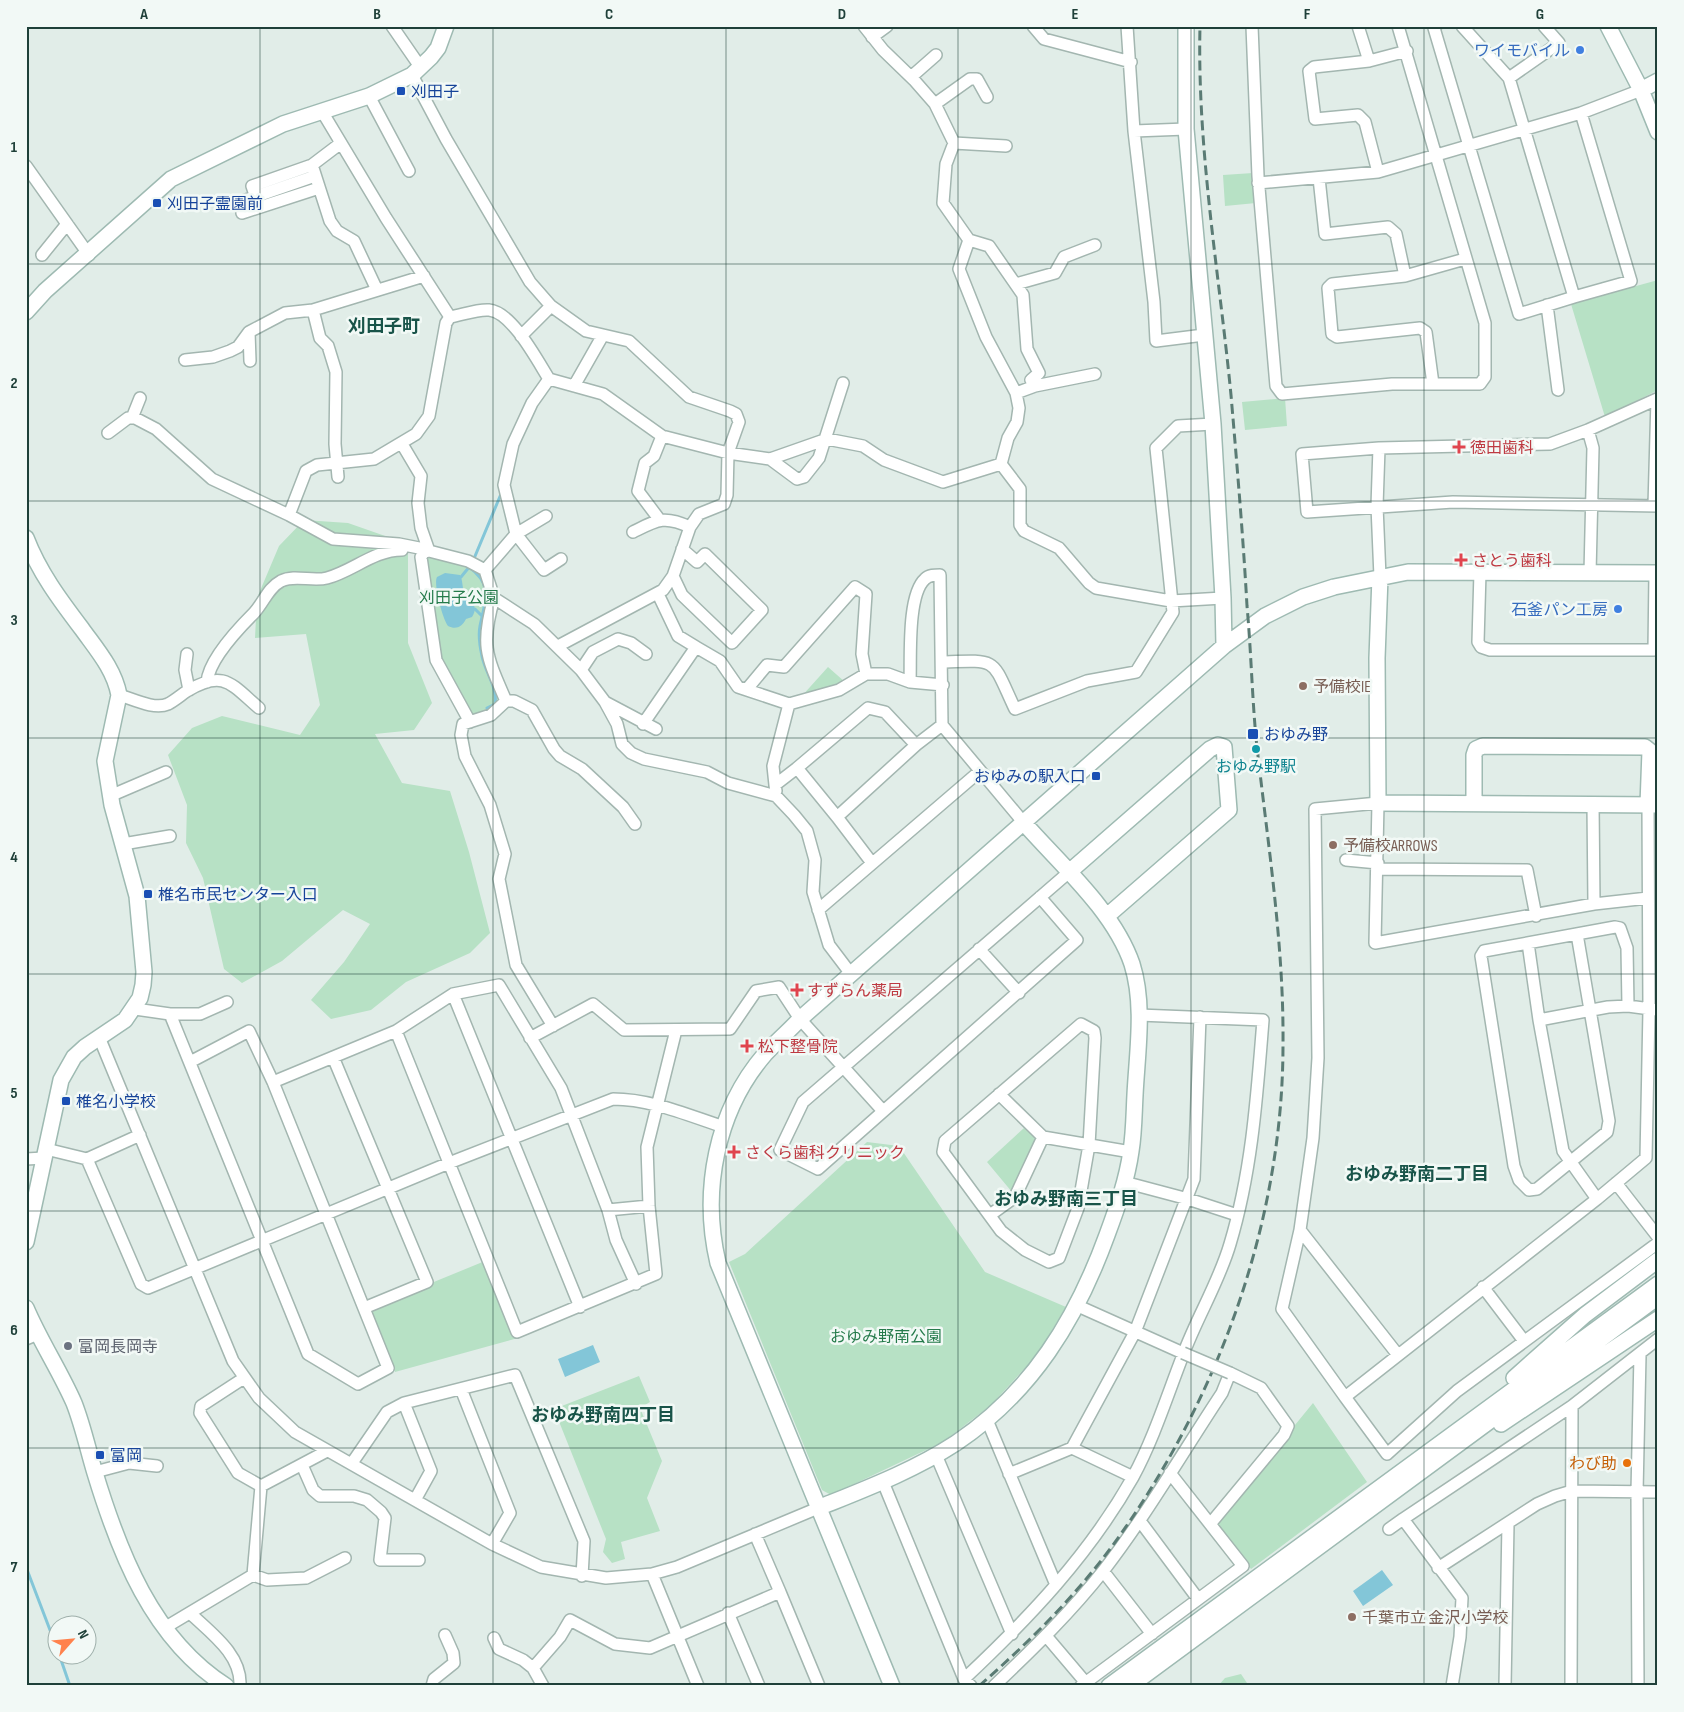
<svg xmlns="http://www.w3.org/2000/svg" width="1684" height="1712" font-family="'Sofia Sans Condensed','Noto Sans JP',sans-serif">
<style>
.green{fill:#b7e1c5}
.water{fill:#83c6d8}
.lines{fill:none;stroke-linecap:round;stroke-linejoin:round}
.stream{stroke:#83c6d8;stroke-width:3}
.street-casing{stroke:#a3b6b0;stroke-width:14}
.secondary-casing{stroke:#9ebab2;stroke-width:18}
.street{stroke:#fff;stroke-width:11}
.secondary{stroke:#fff;stroke-width:15}
.rail{stroke:#5a7b74;stroke-width:3;stroke-dasharray:10 5;stroke-linecap:butt}
.street-bridge-casing{stroke:#a3b6b0;stroke-width:14;stroke-linecap:butt}
.street-bridge{stroke:#fff;stroke-width:11}
.grid{fill:none;stroke:#1f4039;stroke-width:1;stroke-opacity:0.55}
.shop-dot{fill:#3f7fe0;stroke:#f2f9f6;stroke-width:2}
.transit-dot{fill:#1a4fb4;stroke:#f2f9f6;stroke-width:2}
.health-dot{fill:#e0444e;stroke:#f2f9f6;stroke-width:2}
.education-dot{fill:#8d6e63;stroke:#f2f9f6;stroke-width:2}
.culture-dot{fill:#0f9aa8;stroke:#f2f9f6;stroke-width:2}
.worship-dot{fill:#6b7280;stroke:#f2f9f6;stroke-width:2}
.food-dot{fill:#e8710a;stroke:#f2f9f6;stroke-width:2}
.labels{text-anchor:middle;stroke-width:5;stroke-linejoin:round;paint-order:stroke}
.shop-label{font-size:16px;fill:#366cbe;stroke:#f2f9f6;text-anchor:end}
.transit-label{font-size:16px;fill:#164399;stroke:#f2f9f6;text-anchor:start}
.health-label{font-size:16px;fill:#be3a42;stroke:#f2f9f6;text-anchor:start}
.park-label{font-size:16px;fill:#257b4b;stroke:#f2f9f6}
.education-label{font-size:16px;fill:#785e54;stroke:#f2f9f6;text-anchor:start}
.culture-label{font-size:16px;fill:#0d838f;stroke:#f2f9f6}
.worship-label{font-size:16px;fill:#5b616d;stroke:#f2f9f6;text-anchor:start}
.food-label{font-size:16px;fill:#c56008;stroke:#f2f9f6;text-anchor:end}
.neighbourhood-label{font-size:18px;font-weight:bold;fill:#195449;stroke:#f2f9f6}
.neatline{fill:none;stroke:#1f4039;stroke-width:2}
.grid-label{font-size:16px;text-anchor:middle;font-weight:bold;fill:#1f4039}
</style>
<rect width="100%" height="100%" fill="#e1ede8"/>
<path class="green" d="M1253,173l3,30 -31,3 -2,-31z
M1658,280v110l-53,27 -34,-113z
M1285,398l2,28 -42,4 -3,-28z
M304,520l44,3 60,21v99l24,60 -18,27 -39,4 27,49 48,8 19,61 21,81 -20,20 -64,29 -35,28 -40,9 -20,-19 33,-38 26,-38 -27,-14 -61,51 -40,22 -18,-14 -21,-91 -17,-35 1,-38 -19,-50 24,-27 30,-12 78,19 20,-30 -14,-71 -51,4 2,-40 22,-52z
M429,555l43,10 13,12 5,27 -7,22 18,75 -7,7 -23,10 -33,-59 -14,-101z
M828,667l17,15 -44,15z
M1024,1128l12,11 -24,53 -25,-30z
M867,1142l32,4 86,126 81,35 -29,48 -46,50 -48,37 -112,53 -9,-5 -93,-228 16,-8z
M485,1261l33,77 -123,34 -27,-63z
M639,1376l11,26 -10,6 22,53 -15,37 13,33 -39,11 4,17 -13,4 -9,-11 3,-13 -52,-130z
M1313,1403l54,79 -116,87 -37,-45z
M1241,1674l8,12h-31l7,-8z"/>
<path class="water" d="M445,573l15,2c3,6 2,11 4,17 5,10 16,12 8,25l-6,2c-4,8 -10,11 -18,7 -5,-6 -15,-42 -11,-49z
M593,1345l7,17 -35,15 -7,-18z
M1382,1570l11,15 -30,21 -10,-15z"/>
<g class="lines">
<path class="stream" d="M26,28l3,-2
M473,561l28,-67
M469,567c25,18 16,34 11,59 -2,10 0,21 2,30 3,16 16,32 13,48l-8,4
M461,577l9,-11
M475,609l7,7
M26,1567l32,84
M59,1654l11,32"/>
<defs>
<path id="street" d="M392,26l29,42
M864,26l19,24 31,30 21,24 19,39 -8,21 -3,39 26,37 -10,29 27,68 30,56 3,15 -2,14 -9,16 -7,26
M1033,26l11,13 87,23
M1127,26l7,105 20,171 2,39 48,-6
M1252,26l6,150 18,210 6,8 110,-10h88l5,-7v-54l-87,-297
M1358,26l11,35
M1436,26l-2,2 85,286 55,-17
M1462,26l47,52
M1544,26l15,17 -50,35 65,219 57,-16 -50,-168
M872,37l15,-11
M412,75l34,64 84,143 21,24 35,25 43,10 60,56 41,14 6,3 3,8 -11,31 -1,42 -3,9 -25,10 -9,13 -17,49 -10,14 -105,56
M911,77l25,-22
M369,96l40,75
M935,104l35,-25h7l10,18
M323,113l63,105 64,99
M1134,131l52,-2
M341,143l-29,22 18,56 7,10 17,10 23,49
M954,143l52,3
M26,166l63,89
M1378,172l-13,-50 -7,-7 -43,4 -6,-48 5,-4 55,-6 38,-10
M1319,178l6,56 63,-7 8,7 9,42 60,-17
M1258,183l120,-11 203,-59 60,-23
M237,203l78,-27
M259,207l-7,-21 60,-21
M242,213l77,-25
M969,240l20,6 34,49 4,54 12,24 -8,7 4,6
M42,255l25,-31
M1405,276l-73,8 -4,4 4,46 5,3 83,-9 6,4 7,52
M1016,284l39,-11 9,-16 31,-12
M1547,305l11,85
M313,310l7,28 8,8 8,26 -1,72 3,33
M249,332l1,29
M521,336l30,-30
M185,360l28,-3 17,-6 8,-4 11,-15 36,-19 28,-3 111,-34
M549,379l-17,24 -19,41 -9,41 12,49 28,36 17,-11
M574,386l29,-51
M1016,393l19,-7 60,-12
M132,418l8,-20
M1588,430l5,18 -3,125
M108,433l20,-15h7l21,11 56,50 77,36 44,24 66,5 20,4 5,4
M402,444l19,32 -3,27 3,25 8,23
M1379,448l-2,58 3,71
M770,459l27,20 7,-2 15,-19 24,-75
M1654,506l3,-107 -69,31 -38,14 -171,4 -77,6 5,58 146,-10 205,4
M289,515l17,-44 11,-6 57,-6 42,-25 13,-18 17,-93 4,-6c12,-2 27,-8 39,-7 23,2 48,50 60,69l54,15 59,42 66,17 42,6 57,-20 36,7 21,14 59,22 58,-18 19,25v36l4,6 35,17 30,35 7,5 75,13 52,-3
M659,519l-21,-28 7,-28 9,-7 8,-20
M633,532c24,-12 31,-17 57,-5
M485,570l31,-36 30,-18
M1480,572l-2,70 3,5 9,3h164l1,-77
M673,576l9,19 50,48 30,-33 -57,-56 -8,8 -15,-13
M494,598c-14,48 -7,59 12,103l-15,14 -28,9 -2,11 4,21 25,49 15,49 -6,25 17,86 37,61
M696,647l24,14 18,26 51,17
M187,654l-2,16 4,20
M943,662c57,-2 48,-4 72,47l72,-28 49,-9 37,-60 -17,-164 22,-22 35,-2
M581,670l12,-18 25,-13 13,4 15,11
M207,682c2,-23 32,-54 47,-69 10,-11 14,-25 27,-32 14,-7 31,1 46,-3 26,-7 47,-28 75,-28
M910,682c1,-24 -3,-87 15,-103 4,-4 10,-4 15,-4l2,150
M747,689l20,-24 17,2 71,-80 11,7 -4,60 4,20
M119,695c14,4 35,15 49,9 6,-3 13,-9 19,-13 37,-22 44,-7 72,17
M506,701h8l18,9 22,39 6,7 22,13 41,38 12,17
M605,702l51,27
M470,722l-34,-62 -15,-103 3,-5 5,-1 39,10 17,9 9,28 40,26 47,46 24,32 12,22 5,20 9,9 13,6 63,13 21,11 48,13 18,19 13,16 8,29 -2,32 16,53 22,29
M643,724l53,-77 -18,-11 -20,-42
M797,768l71,-60 17,4 31,33
M775,785l-2,-19 16,-62 50,-14 27,-16h22l22,8 33,3
M776,791l-1,-6 22,-17 40,49
M110,796l56,-24
M1593,804l1,100
M1648,805l1,205 -3,148 -49,41 -252,198 42,57 70,-63 201,-148
M123,844l47,-8
M1346,860l32,3
M872,863l-35,-46 79,-72 26,-20 82,98
M1378,869l149,1 9,46
M1040,897l37,43 -259,229 -38,-19 23,-48 265,-229
M818,910l162,-139
M1577,934l32,187 -2,11 -70,57 -8,1 -10,-10 -5,-14 -33,-210 3,-5 131,-24 5,1 7,20 1,58
M1528,943l11,77 69,-13 20,-1 30,4
M979,949l40,44
M453,994l127,313
M135,1009l35,5 138,340 50,30 30,-16 -115,-286 -24,-51 -59,31
M170,1014h30l27,-12
M1539,1020l24,131 34,48
M1081,1024l13,7 1,7 -6,107 -11,63 -19,50 -10,4 -24,-12 -24,-19 -58,-79 2,-11z
M396,1031l121,301 139,-58 -7,-68 -2,-59 29,-117
M99,1037l134,324 26,37 36,34 197,112 49,23 65,11 46,-4 25,-7 141,-59
M530,1038l63,-34 31,26 106,-1 26,-38 23,-4 21,32 83,92
M333,1057l94,225 -63,26
M273,1082l123,-51 57,-37 46,-9 62,103 47,122 8,30 20,44
M999,1094l44,43
M46,1149l41,10 53,-24
M26,1159l18,-1
M87,1159l54,125 7,4 301,-125 164,-64c38,0 74,16 111,28
M1124,1182l64,17 49,16
M1616,1183l42,54
M608,1210l41,-4
M990,1215l25,-18 28,-60 88,15
M1300,1230l98,125
M1483,1287l41,54
M1078,1306l105,47
M26,1339l12,-5
M244,1378l-43,28 -1,7 38,60 23,13 66,-35
M461,1389l49,124 -18,31
M1345,1397l-63,-88 18,-79 13,-92 5,-80 -3,-249 63,-6 -3,140 219,-39 54,-6
M404,1403l27,68 -16,29
M987,1420l69,165
M1072,1448l63,-116 59,-153 6,-162
M936,1455l76,179
M352,1463l35,-51 17,-9 111,-28 69,166 -2,35
M302,1465l11,25 7,6h34l13,4 14,12 4,6 -5,42h39
M95,1472l34,-9 28,3
M1009,1474l63,-26 61,29
M883,1482l81,197 7,7
M1140,1521l58,78
M1389,1529l14,-10
M1438,1568l99,-64 18,-8 17,-5 86,1
M1103,1571l49,63
M652,1574l46,112
M253,1575l14,5 39,-2 39,-20
M253,1575l8,-89
M780,1592l39,94
M728,1613l31,73
M191,1614c20,19 51,41 49,72
M166,1627l87,-52
M1047,1637l39,46
M494,1638l5,11 24,11 10,8 27,-31 10,-17 45,24 35,4 130,-56 -25,-58
M533,1668l10,18
M964,1679c65,-61 125,-124 169,-202 21,-39 34,-81 50,-122 14,-38 36,-73 47,-111 22,-73 27,-149 33,-224l-124,-5
M432,1686l2,-7 20,-16 -1,-10 -8,-18
M994,1686c39,-37 77,-74 110,-116 43,-56 79,-118 118,-177l8,-20 31,15 27,38 -4,9 -73,88
M1081,1686l162,-120 -73,-93
M1452,1686l8,-49 2,-39 -59,-79 169,-113 86,-67
M1505,1686l3,-162
M1571,1686l1,-280
M1638,1686l-1,-194 3,-137"/>
<path id="secondary" d="M1186,26v103l27,295 10,174 1,48
M1608,26l33,64 17,42
M1641,90l17,-9
M26,312l19,-21 126,-112 112,-55 86,-28 43,-21 19,-18 7,-9 8,-22
M26,538c13,34 34,62 56,91 15,21 32,40 37,66l-14,66 7,44 25,91 7,76 -1,13 -3,13 -15,22 -40,27 -11,10 -13,23 -35,162
M1380,577l-3,81 1,145 280,2
M1474,804v-49l2,-6 7,-3 162,1 5,4 -2,54
M1068,873l142,-124 8,-4 6,2 5,63 -122,106
M26,1308c14,33 34,63 48,95 9,23 14,47 21,70 24,79 57,166 131,213
M1514,1378l71,-63 73,-55
M1501,1424l157,-105
M818,1508c47,-19 95,-37 138,-65 76,-51 120,-123 151,-208 10,-27 20,-55 24,-84 3,-18 3,-38 4,-56 2,-42 10,-90 -3,-131 -18,-53 -71,-99 -108,-141
M892,1686l-174,-423c-17,-72 -2,-152 47,-209 11,-12 24,-23 35,-35l424,-373 41,-30 38,-19 31,-10 74,-15 250,1
M1109,1686l549,-402
M1130,1686l528,-389"/>
</defs>
<use href="#street" class="street-casing"/>
<use href="#secondary" class="secondary-casing"/>
<use href="#street" class="street"/>
<use href="#secondary" class="secondary"/>
<path class="rail" d="M979,1686c49,-43 95,-88 134,-141 104,-143 170,-322 170,-500 1,-103 -16,-206 -27,-307 -4,-44 -5,-88 -9,-132 -4,-71 -10,-141 -16,-211 -12,-123 -34,-246 -31,-369"/>
<defs>
<path id="street-bridge" d="M1183,1353l47,20"/>
</defs>
<use href="#street-bridge" class="street-bridge-casing"/>
<use href="#street-bridge" class="street-bridge"/>
</g>
<path class="grid" d="M260,26v1660M493,26v1660M726,26v1660M958,26v1660M1191,26v1660M1424,26v1660M26,264h1632M26,501h1632M26,738h1632M26,974h1632M26,1211h1632M26,1448h1632"/>
<g class="shop-dot">
<circle cx="1580" cy="50" r="5"/>
<circle cx="1618" cy="609" r="5"/>
</g>
<g class="transit-dot">
<rect x="396" y="86" width="10" height="10" rx="2.5"/>
<rect x="152" y="198" width="10" height="10" rx="2.5"/>
<rect x="1247" y="728" width="12" height="12" rx="2.5"/>
<rect x="1091" y="771" width="10" height="10" rx="2.5"/>
<rect x="143" y="889" width="10" height="10" rx="2.5"/>
<rect x="61" y="1096" width="10" height="10" rx="2.5"/>
<rect x="95" y="1450" width="10" height="10" rx="2.5"/>
</g>
<g class="health-dot">
<path d="M1456.5 439.5h5v5h5v5h-5v5h-5v-5h-5v-5h5z"/>
<path d="M1458.5 552.5h5v5h5v5h-5v5h-5v-5h-5v-5h5z"/>
<path d="M794.5 982.5h5v5h5v5h-5v5h-5v-5h-5v-5h5z"/>
<path d="M744.5 1038.5h5v5h5v5h-5v5h-5v-5h-5v-5h5z"/>
<path d="M731.5 1144.5h5v5h5v5h-5v5h-5v-5h-5v-5h5z"/>
</g>
<g class="education-dot">
<circle cx="1303" cy="686" r="5"/>
<circle cx="1333" cy="845" r="5"/>
<circle cx="1352" cy="1617" r="5"/>
</g>
<circle class="culture-dot" cx="1256" cy="749" r="5"/>
<circle class="worship-dot" cx="68" cy="1346" r="5"/>
<circle class="food-dot" cx="1627" cy="1463" r="5"/>
<g class="labels">
<g class="shop-label">
<text x="1570" y="56">ワイモバイル</text>
<text x="1608" y="615">石釜パン工房</text>
</g>
<g class="transit-label">
<text x="411" y="97">刈田子</text>
<text x="167" y="209">刈田子霊園前</text>
<text x="1264" y="740">おゆみ野</text>
<text x="1086" y="782" text-anchor="end">おゆみの駅入口</text>
<text x="158" y="900">椎名市民センター入口</text>
<text x="76" y="1107">椎名小学校</text>
<text x="110" y="1461">富岡</text>
</g>
<g class="health-label">
<text x="1470" y="453">徳田歯科</text>
<text x="1472" y="566">さとう歯科</text>
<text x="807" y="996">すずらん薬局</text>
<text x="758" y="1052">松下整骨院</text>
<text x="745" y="1158">さくら歯科クリニック</text>
</g>
<g class="park-label">
<text x="459" y="603">刈田子公園</text>
<text x="886" y="1342">おゆみ野南公園</text>
</g>
<g class="education-label">
<text x="1313" y="692">予備校IE</text>
<text x="1343" y="851">予備校ARROWS</text>
<text x="1362" y="1623">千葉市立 金沢小学校</text>
</g>
<g class="culture-label">
<text x="1256" y="772">おゆみ野駅</text>
</g>
<g class="worship-label">
<text x="78" y="1352">富岡長岡寺</text>
</g>
<g class="food-label">
<text x="1617" y="1469">わび助</text>
</g>
<g class="neighbourhood-label">
<text x="384" y="332">刈田子町</text>
<text x="1417" y="1180">おゆみ野南二丁目</text>
<text x="1066" y="1205">おゆみ野南三丁目</text>
<text x="603" y="1421">おゆみ野南四丁目</text>
</g>
</g>
<rect width="1684" height="1712" fill="none" stroke="#f2f9f6" stroke-width="55"/>
<g transform="translate(72 1640) rotate(63)"><circle r="24" fill="#f2f9f6" stroke="#9eafaa"/>
<path d="M0-4L9 19L0 12L-9 19Z" fill="#ff824d"/>
<text y="-8" font-size="14" font-weight="bold" text-anchor="middle" fill="#1f4039">N</text>
</g>
<rect x="28" y="28" width="1628" height="1656" class="neatline"/>
<g class="grid-label">
<text x="144" y="19">A</text>
<text x="377" y="19">B</text>
<text x="609" y="19">C</text>
<text x="842" y="19">D</text>
<text x="1075" y="19">E</text>
<text x="1307" y="19">F</text>
<text x="1540" y="19">G</text>
<text x="14" y="152">1</text>
<text x="14" y="388">2</text>
<text x="14" y="625">3</text>
<text x="14" y="862">4</text>
<text x="14" y="1098">5</text>
<text x="14" y="1335">6</text>
<text x="14" y="1572">7</text>
</g>
</svg>
